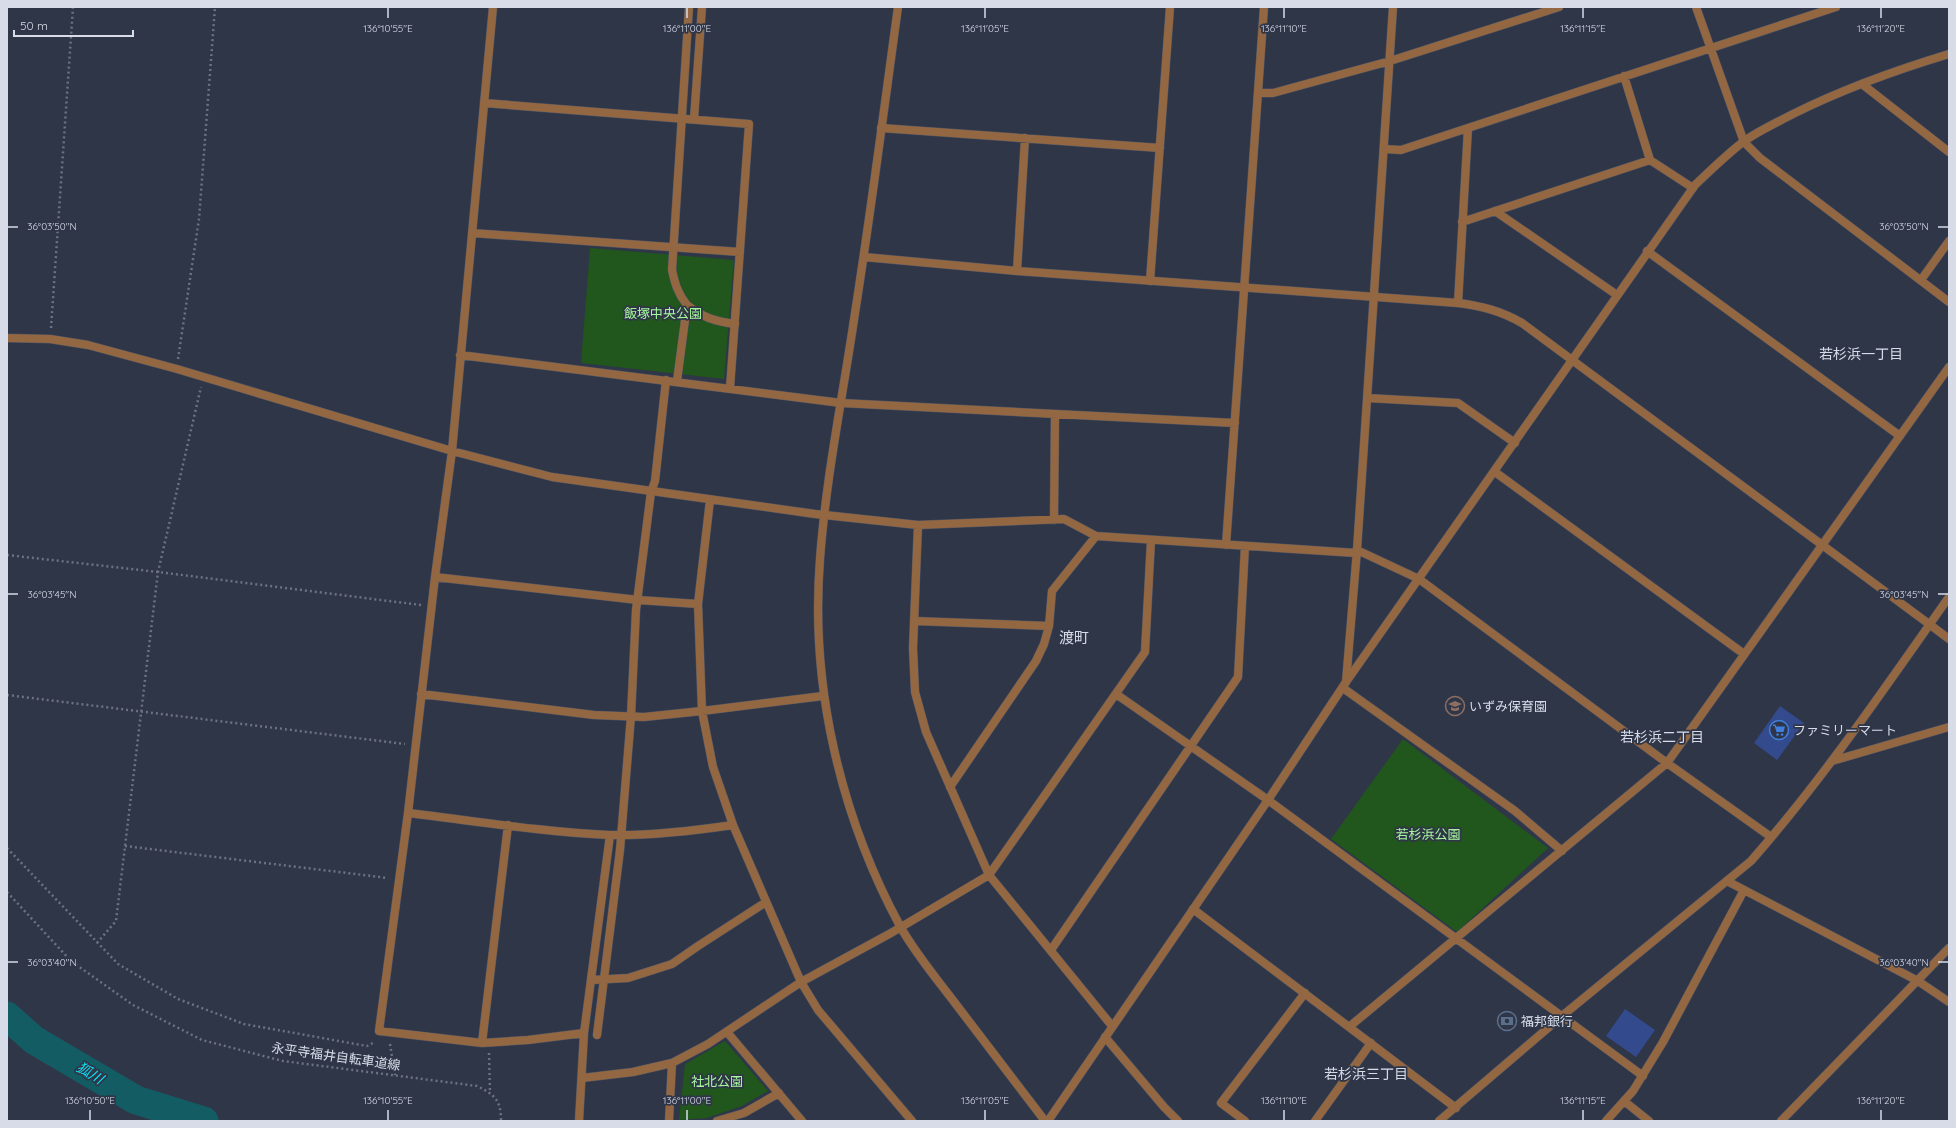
<svg xmlns="http://www.w3.org/2000/svg" width="1956" height="1128" font-family="Quicksand,'Noto Sans JP',sans-serif">
<style>
.green{fill:#21561c}
.lines{fill:none;stroke-linecap:round;stroke-linejoin:round}
.river{stroke:#145c64;stroke-width:29}
.building{fill:#334a8c}
.service-casing{stroke:#4d5465;stroke-width:9}
.pedestrian-casing{stroke:#4d5465;stroke-width:9}
.minor-casing{stroke:#4d5465;stroke-width:9}
.tertiary-casing{stroke:#4d5465;stroke-width:9}
.path{stroke:#6c7282;stroke-width:2.5;stroke-dasharray:2 3;stroke-linecap:butt}
.service{stroke:#936741;stroke-width:8}
.pedestrian{stroke:#936741;stroke-width:8}
.minor{stroke:#936741;stroke-width:8}
.tertiary{stroke:#936741;stroke-width:8}
.ticks{fill:none;stroke:#d7dce8;stroke-width:1.5}
.labels{text-anchor:middle;stroke-width:3.5;stroke-linejoin:round;paint-order:stroke}
.park-label{font-size:13px;fill:#a6f69d;stroke:#2f3648}
.poi-label{font-size:13px;fill:#d7dce8;stroke:#2f3648;text-anchor:start}
.street-label{font-size:13px;fill:#d7dce8;stroke:#2f3648}
.neighbourhood-label{font-size:14px;fill:#d7dce8;stroke:#2f3648}
.water-label{font-size:14px;font-style:italic;fill:#07e5f8;stroke:#2f3648}
.quarter-label{font-size:15px;fill:#d7dce8;stroke:#2f3648}
.ticks-label{font-size:10px;text-anchor:middle;fill:#d7dce8;stroke:#2f3648;stroke-width:3.5;stroke-linejoin:round;paint-order:stroke}
</style>
<rect width="100%" height="100%" fill="#2f3648"/>
<path class="green" d="M590,248l144,12 -10,119 -143,-16z
M1403,739l145,109 -91,84 -126,-93z
M725,1041l43,50 -26,15 -35,12 -28,2 6,-56z"/>
<g class="lines">
<path class="river" d="M7,1016l27,24 102,60 68,21"/>
</g>
<path class="building" d="M1780,706l24,17 -27,37 -23,-17z
M1625,1009l30,21 -19,27 -30,-21z"/>
<g class="lines">
<defs>
<path id="service" d="M1245,1121l-24,-18 84,-110
M1315,1121l56,-78"/>
<path id="pedestrian" d="M687,305c17,13 27,16 48,19
M677,381l10,-76c-9,-11 -12,-21 -15,-35l17,-263
M597,1035l23,-185 11,-134 5,-106 15,-118 4,-11 11,-101"/>
<path id="minor" d="M493,7l-41,444 -17,126 -27,236 -29,218 103,12 46,-3 56,-7
M1696,7l48,135 16,16 189,144
M1624,76l26,84 43,28
M1862,84l87,68
M1258,93h15l117,-32 169,-54
M484,103l265,21 -19,264
M694,119l8,-112
M881,128l279,20
M1384,149l17,1 435,-143
M1495,211l122,84
M1462,222l188,-62
M472,233l268,19
M1647,251l253,185
M1017,271l8,-133
M1921,280l28,-39
M1150,281l20,-274
M1458,303l10,-175
M7,338l43,1 38,6 89,24 275,82 100,26 263,37 103,11 146,-6 32,17 260,17
M460,355l381,48 394,20
M1367,398l91,5 57,40
M1495,472l249,182
M710,500l-12,104 4,107 11,56 20,58 68,157 17,28 94,111
M1054,520l1,-106
M918,525l-5,123 2,44 11,40 63,143 123,151
M1226,545l38,-538
M1357,550l62,29 248,184 104,74
M435,577l203,23 60,4
M914,621l135,5
M1929,624l20,15
M1346,682l11,-132 36,-543
M1343,688l172,123 47,40
M421,694l173,21 50,2 58,-6 121,-15
M1116,694l152,106 375,276
M950,787l86,-126 8,-17 5,-18 3,-35 44,-55
M408,813c67,8 134,19 201,22 41,1 83,-4 124,-10
M1727,881l191,100
M1193,909l263,199
M1051,950l187,-273 7,-131
M592,980l36,-2 44,-14 26,-18 68,-44
M1349,1027l318,-264 282,-396
M727,1032l75,89
M1105,1037l59,70 14,14
M482,1043l26,-218
M582,1078l51,-6 39,-9 36,-19 93,-62 90,-49 98,-58 156,-223 6,-112
M1624,1101l25,20
M579,1121l5,-88 26,-198
M669,1121l3,-58
M717,1121l27,-8 35,-20
M1606,1121l27,-30 30,-49 81,-152
M1781,1121l168,-173"/>
<path id="tertiary" d="M898,7c-14,102 -27,204 -43,306 -12,82 -29,164 -35,246 -10,126 20,256 80,367 15,27 36,52 55,77 30,39 60,79 90,118
M864,257l153,14 441,32c24,3 43,8 64,20l407,301
M1832,761l117,-34
M1918,981l31,21
M1048,1121l220,-321 78,-118 349,-497c16,-15 31,-30 48,-43 15,-11 33,-19 50,-28 50,-25 103,-44 156,-60
M1439,1121l123,-105 189,-155c73,-83 135,-175 198,-264"/>
</defs>
<use href="#service" class="service-casing"/>
<use href="#pedestrian" class="pedestrian-casing"/>
<use href="#minor" class="minor-casing"/>
<use href="#tertiary" class="tertiary-casing"/>
<path class="path" d="M51,328l22,-321
M178,359l21,-140 16,-212
M7,555l151,17 263,33
M7,695l398,49
M125,846l263,32
M7,848l111,116 60,35 66,25 106,19 17,3 8,-4
M7,892l64,69 62,44 69,35 81,21 194,25c18,9 24,14 24,35
M97,943l19,-22 42,-349 43,-185
M390,1044l5,31
M489,1053l1,39"/>
<use href="#service" class="service"/>
<use href="#pedestrian" class="pedestrian"/>
<use href="#minor" class="minor"/>
<use href="#tertiary" class="tertiary"/>
</g>
<path class="ticks" d="M388,8v10M687,8v10M985,8v10M1284,8v10M1583,8v10M1881,8v10M8,227h10M1938,227h10M8,594h10M1938,594h10M8,962h10M1938,962h10M90,1110v10M388,1110v10M687,1110v10M985,1110v10M1284,1110v10M1583,1110v10M1881,1110v10"/>
<defs>
<symbol id="school-ring" viewBox="-11 -11 22 22"><circle r="9.5" fill="#2f3648" stroke="#8d6e63" stroke-width="1.5"/><path d="M0-5L7-2L0 1L-7-2ZM-4 1L0 2.5L4 1V4Q0 6-4 4Z" fill="#8d6e63"/></symbol>
<symbol id="supermarket-ring" viewBox="-11 -11 22 22"><circle r="9.5" fill="#2f3648" stroke="#3f7fe0" stroke-width="1.5"/><path d="M-6-5.5h2.5l.6 2H6L4.5 2H-2.5L-4.4-4H-6ZM-1.5 3.2a1.3 1.3 0 1 0 .1 0ZM3 3.2a1.3 1.3 0 1 0 .1 0Z" fill="#3f7fe0"/></symbol>
<symbol id="bank-ring" viewBox="-11 -11 22 22"><circle r="9.5" fill="#2f3648" stroke="#5c6f8a" stroke-width="1.5"/><path d="M-6-4H6V4H-6ZM0-2.3a2.3 2.3 0 1 0 0 4.6a2.3 2.3 0 1 0 0-4.6Z" fill="#5c6f8a"/></symbol>
</defs>
<g fill-rule="evenodd">
<use href="#school-ring" x="1444" y="695" width="22" height="22"/>
<use href="#supermarket-ring" x="1768" y="719" width="22" height="22"/>
<use href="#bank-ring" x="1496" y="1010" width="22" height="22"/>
</g>
<g class="labels">
<g class="park-label">
<text x="663" y="318">飯塚中央公園</text>
<text x="1428" y="839">若杉浜公園</text>
<text x="717" y="1086">社北公園</text>
</g>
<g class="poi-label">
<text x="1469" y="711">いずみ保育園</text>
<text x="1793" y="735">ファミリーマート</text>
<text x="1521" y="1026">福邦銀行</text>
</g>
<g class="street-label">
<text transform="translate(336 1056) rotate(8)" y="5">永平寺福井自転車道線</text>
</g>
<g class="neighbourhood-label">
<text x="1861" y="359">若杉浜一丁目</text>
<text x="1662" y="742">若杉浜二丁目</text>
<text x="1366" y="1079">若杉浜三丁目</text>
</g>
<g class="water-label">
<text transform="translate(90 1073) rotate(31)" y="5">狐川</text>
</g>
<g class="quarter-label">
<text x="1074" y="643">渡町</text>
</g>
</g>
<g class="ticks-label">
<text x="388" y="32">136°10'55"E</text>
<text x="687" y="32">136°11'00"E</text>
<text x="985" y="32">136°11'05"E</text>
<text x="1284" y="32">136°11'10"E</text>
<text x="1583" y="32">136°11'15"E</text>
<text x="1881" y="32">136°11'20"E</text>
<text x="52" y="230">36°03'50"N</text>
<text x="1904" y="230">36°03'50"N</text>
<text x="52" y="598">36°03'45"N</text>
<text x="1904" y="598">36°03'45"N</text>
<text x="52" y="966">36°03'40"N</text>
<text x="1904" y="966">36°03'40"N</text>
<text x="90" y="1104">136°10'50"E</text>
<text x="388" y="1104">136°10'55"E</text>
<text x="687" y="1104">136°11'00"E</text>
<text x="985" y="1104">136°11'05"E</text>
<text x="1284" y="1104">136°11'10"E</text>
<text x="1583" y="1104">136°11'15"E</text>
<text x="1881" y="1104">136°11'20"E</text>
</g>
<rect width="1956" height="1128" fill="none" stroke="#d7dce8" stroke-width="16"/>
<path d="M14 30v6h119v-6" fill="none" stroke="#d7dce8" stroke-width="2"/>
<text x="20" y="30" font-size="12" fill="#d7dce8" stroke="#2f3648" stroke-width="3" paint-order="stroke">50 m</text>
</svg>
